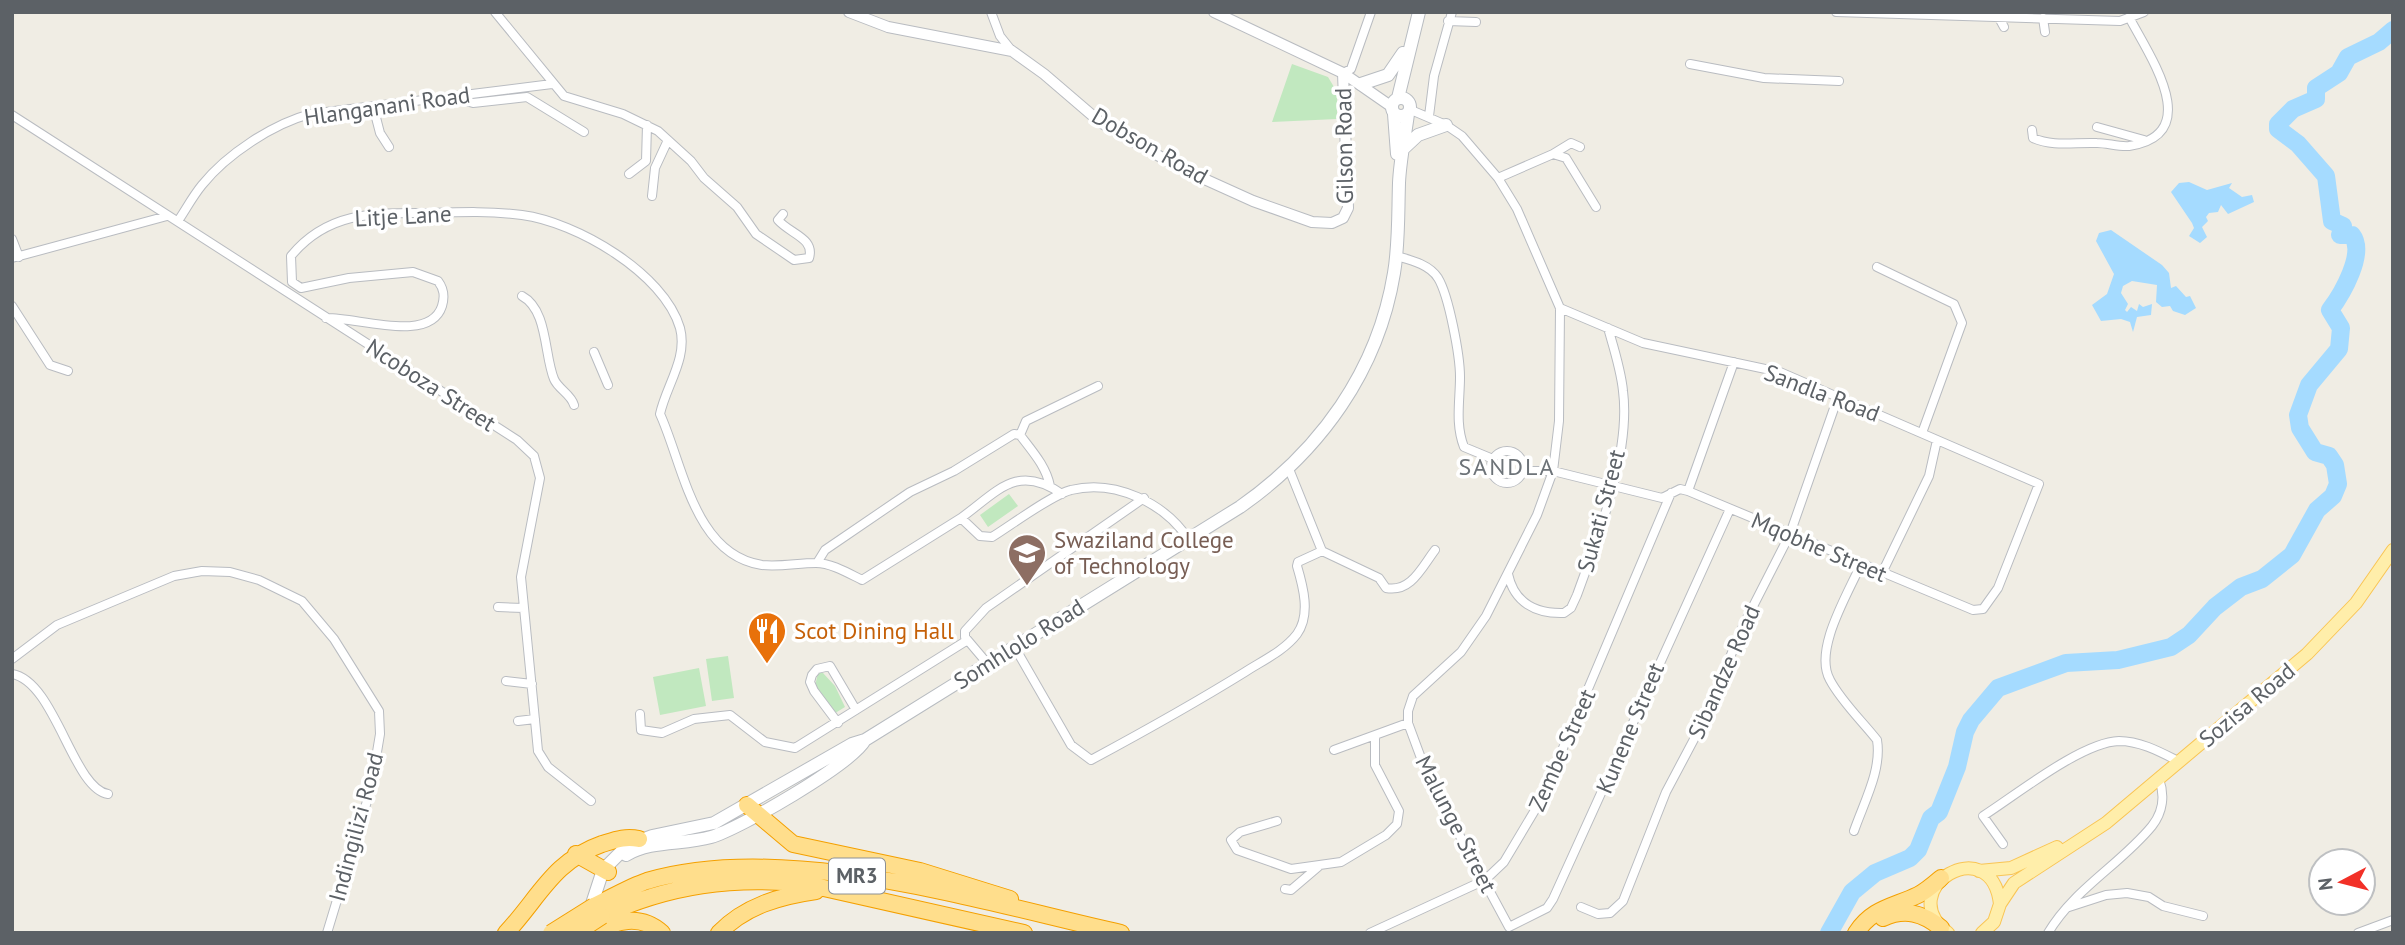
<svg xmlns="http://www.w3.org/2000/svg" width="2405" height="945" font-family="'PT Sans',sans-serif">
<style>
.green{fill:#c1e8bf}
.water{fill:#a5dbff}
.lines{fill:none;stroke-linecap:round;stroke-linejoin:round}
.river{stroke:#a5dbff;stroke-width:18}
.minor-casing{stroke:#b9bcc1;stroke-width:10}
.tertiary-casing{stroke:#b9bcc1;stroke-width:12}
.secondary-casing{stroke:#b8bcc1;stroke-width:14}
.primary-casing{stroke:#f9c554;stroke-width:14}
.motorway-casing{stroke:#f4a000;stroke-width:18}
.minor{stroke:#fff;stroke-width:8}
.tertiary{stroke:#fff;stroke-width:10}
.secondary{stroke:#fff;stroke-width:12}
.primary{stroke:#fea;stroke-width:12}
.motorway{stroke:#ffde8c;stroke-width:16}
.motorway-bridge-casing{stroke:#f4a000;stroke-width:18;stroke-linecap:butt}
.motorway-bridge{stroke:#ffde8c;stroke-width:16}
.labels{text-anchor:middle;stroke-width:7;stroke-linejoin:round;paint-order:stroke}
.shield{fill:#fff;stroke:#8d9094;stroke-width:2}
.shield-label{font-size:21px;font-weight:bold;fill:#5c6166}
.street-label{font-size:23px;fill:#5c6166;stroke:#fff}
.education-label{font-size:23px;fill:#785e54;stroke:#fff;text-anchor:start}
.food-label{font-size:23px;fill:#c56008;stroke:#fff;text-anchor:start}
.neighbourhood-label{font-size:24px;letter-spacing:2px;fill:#6d7378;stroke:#fff}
</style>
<rect width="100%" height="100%" fill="#f0ede4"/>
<path class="green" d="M1292,64l36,13 9,15v27l-65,3z
M1009,494l9,12 -30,21 -8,-12z
M728,656l6,42 -22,3 -6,-42z
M699,668l7,38 -46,9 -7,-38z
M818,673h5l12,13 10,21 -13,8 -17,-29z"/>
<path class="water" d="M2189,182l18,8 25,-7 -3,5 13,9 10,-2 2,7 -26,12 -7,-9 -3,7 -9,1 -3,4 2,4 -6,6 5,10 -7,6 -11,-7 5,-8 -2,-5 -21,-31 8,-9z
M2111,230l51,35 7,8 2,15 5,-2 10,11 4,-1 6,12 -11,7 -12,-4 -3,-5 -8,1 -6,-5 1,-17 -25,-4 -9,5 -2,7 7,11 -3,6 2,2 4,-5 6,4 2,-7 4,3 9,-3 -1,11 -14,2 -4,15 -3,-10 -9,-3 -20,2 -9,-16 15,-11 7,-20 -18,-33 3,-8z"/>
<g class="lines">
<path class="river" d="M1829,933l23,-41 23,-19 35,-15 8,-8 13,-32 8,-6 18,-45 8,-35 6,-12 27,-32 68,-25 52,-3 53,-13 18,-12 26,-28 26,-20 21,-8 30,-24 25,-45 16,-14 5,-12 -3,-19 -6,-9 -14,-4 -15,-24 -2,-13 11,-30 30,-36 2,-21 -11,-18c12,-16 36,-57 22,-75h-12l3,-9 -11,-5 -6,-45 -28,-32 -20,-15v-5l15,-15 23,-10v-11l23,-15 9,-16 31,-15 14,-12"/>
<defs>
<path id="minor" d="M495,12l69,84 59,18 35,17 33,30 13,17 33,29 19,27 38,26 15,-2c6,-20 -19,-24 -31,-38l5,-6
M991,12l9,24 12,15
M1836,12l284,9 24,-9
M1998,16l6,11
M2043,18l2,14
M1448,21l28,1
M1690,64l74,14 75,3
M1343,73l8,-4 20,-57
M462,95l4,6 7,2 54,-6 57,35
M373,106l7,27 9,14
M1411,110l35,15 16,11 36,42 19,31 43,99 -1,113 -6,50 -16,44 -51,101 -25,36 -48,44 -5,15v12l20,54 81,150 38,-19 6,-9 177,-390
M12,115l505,325 17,16 6,22 -19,99 17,174 10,16 43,34
M1429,116l5,-40 18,-64
M2097,127l47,13
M2032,130l1,8c20,9 42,4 64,5 10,0 22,4 32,3 76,-12 21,-89 0,-129
M1553,154l18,-11 9,4
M629,174l17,-13 1,-36
M1498,178l55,-24 13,4 30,49
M652,196l3,-28 13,-28
M178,221c8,-12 15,-25 24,-36 25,-31 71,-61 108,-71l242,-30
M12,239l7,18
M1396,256c14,4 33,8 42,22 11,18 22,78 22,99 0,24 -5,47 4,70l29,12
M12,258l155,-42
M1877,267l77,37 8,19 -40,110
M522,296c26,14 22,59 32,83 4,10 17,15 20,26
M12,306l38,59 18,6
M326,318c31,-1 104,26 116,-12 3,-10 2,-17 -4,-25l-25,-9 -64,6 -48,10 -9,-6 -1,-26c38,-46 86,-43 141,-43 30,-1 60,-2 90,2 54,7 142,58 158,113 8,30 -14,58 -20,86 23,50 34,141 102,151 18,2 36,-2 54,-2 15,0 32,10 46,17l99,-62 19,18 12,1c18,-11 61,-43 79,-47 44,-11 94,13 118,50
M594,352l14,33
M1020,435l6,-14 72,-35
M1491 467a16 16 0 1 1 32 0a16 16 0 1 1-32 0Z
M1522,471h31l109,27 18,-9 8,2 285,119 10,-1 15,-21 41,-104 -259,-112 -137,-29 -83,-35
M1688,491l46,-129
M961,518c37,-27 56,-55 101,-24
M1322,551l57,27 7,10c25,5 36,-21 49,-38
M817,563l8,-13 85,-58 44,-21 60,-37 6,1c12,16 26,31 30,51
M1882,573l47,-97 8,-36
M1508,574c6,28 27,40 56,39l7,-5 6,-13c21,-58 54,-142 46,-204 -2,-21 -9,-42 -15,-63
M498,607l26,1
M1014,646l57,99 20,15c52,-28 104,-57 154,-88 17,-11 39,-21 52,-38 14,-19 6,-48 0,-68l1,-4 24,-11 -33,-82
M12,659l45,-34 117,-49 28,-5 28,1 29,8 43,21 32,38 45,72 1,23 -9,54 -44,145
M987,663l-22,-26v-6l21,-23 158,-110
M12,674c43,7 61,115 96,120
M506,681l26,3
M640,714l1,16 21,3 32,-14 36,-4 35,27 30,6 171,-107
M518,721l17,-2
M838,723l-24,-32 -4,-9 2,-7 5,-6 13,-3 26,44
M1334,750l74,-27
M1277,821l-37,11 -9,8 6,10 54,19 50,-7 45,-27 11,-11 2,-13 -24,-46v-28
M1854,831c10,-29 28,-61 23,-91 -15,-19 -36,-39 -47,-60 -17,-30 18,-86 31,-116
M2003,844l-20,-28c33,-21 99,-74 136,-75 22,0 43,12 61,21
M1285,889l6,1 27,-23
M1581,907l17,7 12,-1 13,-12 43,-109 35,-66 43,-102 46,-90 48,-137
M2069,907l37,-12 21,-2 22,4 14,9 40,10
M1370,933l115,-53 19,-18 37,-62 130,-307
M2048,933c26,-44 73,-69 104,-107 11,-14 13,-31 7,-47
M2358,933l35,-13"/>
<path id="tertiary" d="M849,12l39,15 124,24 32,23 56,48 80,46 73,33 59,21 20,1 11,-5 5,-10 -5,-135
M1214,12l129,61 49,34"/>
<path id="secondary" d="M1361,84l27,-9 15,-22
M1392 107a9 9 0 1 1 18 0a9 9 0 1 1-18 0Z
M1398,98l21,-86
M1394,114l3,40
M1403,149l15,-14 28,-10
M626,855c25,-15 57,-10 85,-18 28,-8 141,-73 154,-97
M589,913l14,-43 25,-25 24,-9 62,-13 138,-79 13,-4 375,-233c80,-56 138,-136 154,-234 5,-29 4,-60 5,-90 1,-23 6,-46 9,-69"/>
<path id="primary" d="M1979,871l32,-3 46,-21
M1948,933c-57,-44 43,-104 52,-29
M1982,933l12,-11 6,-18 14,-21 92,-60 201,-169 49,-51 37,-53"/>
<path id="motorway" d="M747,805l46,39 127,27 90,28
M576,854l32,18
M594,906c17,-8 35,-19 53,-25 138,-41 335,21 474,52
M602,916c66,-31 132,-40 204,-32l218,49
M1883,918c22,-10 40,-5 58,10
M506,933c33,-35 47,-72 96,-89 13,-4 23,-8 37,-5
M592,933c24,-12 48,-20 70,0
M719,933c26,-27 61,-37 97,-42
M1856,933c16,-25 37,-26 62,-38 8,-4 16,-11 23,-17"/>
</defs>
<use href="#minor" class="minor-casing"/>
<use href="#tertiary" class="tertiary-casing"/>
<use href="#secondary" class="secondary-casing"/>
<use href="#primary" class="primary-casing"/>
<use href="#motorway" class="motorway-casing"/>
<use href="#minor" class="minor"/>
<use href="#tertiary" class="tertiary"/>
<use href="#secondary" class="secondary"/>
<use href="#primary" class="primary"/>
<use href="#motorway" class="motorway"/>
<defs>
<path id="motorway-bridge" d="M551,933l43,-27
M576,933l26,-17"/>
</defs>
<use href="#motorway-bridge" class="motorway-bridge-casing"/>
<use href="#motorway-bridge" class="motorway-bridge"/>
</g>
<defs>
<symbol id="university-pin" viewBox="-11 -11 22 30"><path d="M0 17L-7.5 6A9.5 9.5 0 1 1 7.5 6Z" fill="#8d6e63" stroke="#fff"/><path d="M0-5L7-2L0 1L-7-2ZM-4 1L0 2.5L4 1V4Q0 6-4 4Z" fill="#fff"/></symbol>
<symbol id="restaurant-pin" viewBox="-11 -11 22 30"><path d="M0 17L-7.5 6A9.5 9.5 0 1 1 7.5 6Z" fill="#e8710a" stroke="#fff"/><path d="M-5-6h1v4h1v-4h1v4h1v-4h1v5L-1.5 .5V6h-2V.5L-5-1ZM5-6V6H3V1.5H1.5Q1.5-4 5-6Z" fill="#fff"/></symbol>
</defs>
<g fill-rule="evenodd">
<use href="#university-pin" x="1005" y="531" width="44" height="60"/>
<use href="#restaurant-pin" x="745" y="609" width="44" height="60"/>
</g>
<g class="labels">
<rect class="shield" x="829" y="858.5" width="56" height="35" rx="5"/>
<g class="shield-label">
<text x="857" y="883">MR3</text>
</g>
<g class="street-label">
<text transform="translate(387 106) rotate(-8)" y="8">Hlanganani Road</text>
<text transform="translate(1150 146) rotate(30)" y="8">Dobson Road</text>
<text transform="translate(1344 146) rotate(-91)" y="8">Gilson Road</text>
<text transform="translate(403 216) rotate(-3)" y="8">Litje Lane</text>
<text transform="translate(431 385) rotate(33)" y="8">Ncoboza Street</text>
<text transform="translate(1822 393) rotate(21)" y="8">Sandla Road</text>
<text transform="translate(1601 511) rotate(-75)" y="8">Sukati Street</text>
<text transform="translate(1819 547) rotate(23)" y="8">Mqobhe Street</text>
<text transform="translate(1019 644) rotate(-32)" y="8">Somhlolo Road</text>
<text transform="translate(1724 672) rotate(-66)" y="8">Sibandze Road</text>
<text transform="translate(2247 705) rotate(-40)" y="8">Sozisa Road</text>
<text transform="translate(1630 728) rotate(-67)" y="8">Kunene Street</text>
<text transform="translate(1562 750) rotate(-66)" y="8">Zembe Street</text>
<text transform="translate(1456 824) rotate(63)" y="8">Malunge Street</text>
<text transform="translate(356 827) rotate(-75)" y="8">Indingilizi Road</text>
</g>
<g class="education-label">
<text x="1054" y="548">Swaziland College<tspan x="1054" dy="26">of Technology</tspan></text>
</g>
<g class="food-label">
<text x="794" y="639">Scot Dining Hall</text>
</g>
<g class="neighbourhood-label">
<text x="1507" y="475">SANDLA</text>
</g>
</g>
<rect width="2405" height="945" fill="none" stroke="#5c6166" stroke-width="28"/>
<g transform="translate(2342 882) rotate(263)"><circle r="33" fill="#ffffff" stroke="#bec0c2" stroke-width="2"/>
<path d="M0-5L12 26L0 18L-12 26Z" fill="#f23027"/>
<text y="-10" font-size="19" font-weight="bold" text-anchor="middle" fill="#5c6166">N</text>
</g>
</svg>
